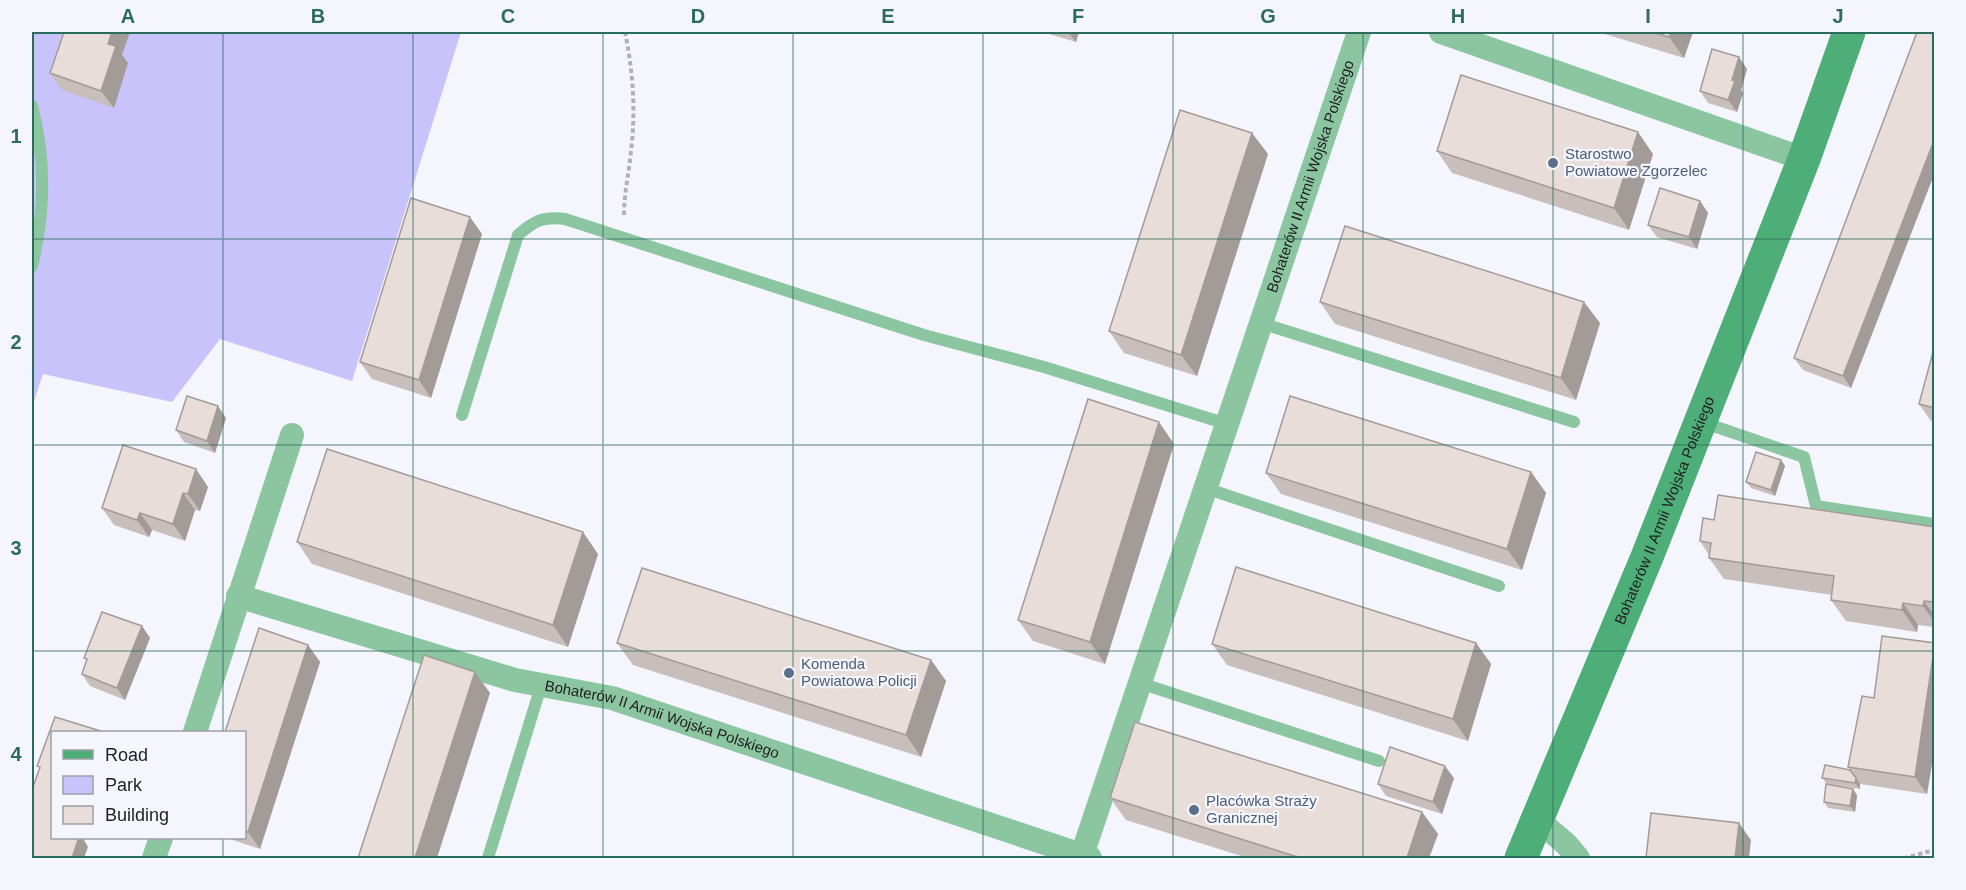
<svg xmlns="http://www.w3.org/2000/svg" width="1966" height="890" font-family="Arial,sans-serif">
<style>
.green{fill:#c8c3fb}
.lines{fill:none;stroke-linecap:round;stroke-linejoin:round}
.path{stroke:#b0b0b7;stroke-width:4;stroke-dasharray:4.5 3;stroke-linecap:butt}
.lane{stroke:#8bc6a1;stroke-width:12}
.street{stroke:#8bc6a1;stroke-width:24}
.secondary{stroke:#4dae77;stroke-width:33}
.wall{fill:#c8bebb}
.shaded-wall{fill:#a29b98}
.building{fill:#e8ddd9;stroke:#a29b98;stroke-width:1.5}
.grid{fill:none;stroke:#2b6c5c;stroke-width:1.5;stroke-opacity:0.55}
.service-dot{fill:#5c6f8a;stroke:#f5f5fe;stroke-width:2}
.labels{text-anchor:middle;stroke-width:4.5;stroke-linejoin:round;paint-order:stroke}
.service-label{font-size:15px;fill:#4e5e75;stroke:#f5f5fe;text-anchor:start}
.street-label{font-size:15px;fill:#1f1f22;stroke:#f5f5fe}
.neatline{fill:none;stroke:#2b6c5c;stroke-width:2}
.grid-label{font-size:20px;text-anchor:middle;font-weight:bold;fill:#2b6c5c}
</style>
<rect width="100%" height="100%" fill="#f5f5fe"/>
<path class="green" d="M32,32h429l-109,349 -132,-42 -48,63 -129,-28 -11,33z"/>
<g class="lines">
<path class="path" d="M624,215c0,-22 5,-42 7,-64 5,-40 2,-80 -6,-119
M1881,858h24l29,-8"/>
<path class="lane" d="M32,106c14,53 13,107 0,160
M1261,323l313,99
M462,415l56,-180c16,-14 25,-19 47,-16l359,116 120,32 183,57
M1702,422l102,35 12,49 118,18
M1205,488l294,98
M1140,683l239,78
M488,858l53,-172"/>
<g class="street">
<path d="M1441,32l363,127"/>
<path id="s1" d="M238,596l277,84 97,18 478,160"/>
<path d="M195,732l97,-297"/>
<path d="M1538,820l28,24 12,14"/>
<path id="s2" d="M1082,855l277,-823"/>
<path d="M154,858l7,-20"/>
</g>
<path class="secondary" id="s3" d="M1521,858l126,-301 157,-398 45,-127"/>
</g>
<path class="wall" d="M1042,32h37l-3,10z
M1598,32h95l-9,26z
M1935,32v140l-84,216 -48,-18 -9,-12z
M122,55l6,8 -14,45 -52,-18 -12,-17z
M1747,69l-6,21 2,3 -6,19 -29,-9 -8,-12z
M1437,151l216,3 -24,76 -177,-57z
M1268,154l-71,222 -73,-23 -15,-22z
M1700,201l8,12 -11,36 -40,-12 -9,-12z
M482,234l-51,164 -59,-19 -12,-17z
M1320,302l280,21 -24,77 -241,-76z
M1935,352v70l-4,-1 -12,-17z
M226,418l-11,35 -31,-11 -8,-12z
M1174,444l-69,220 -72,-23 -15,-21z
M1781,460l4,6 -10,30 -24,-8 -5,-6z
M1531,472l15,21 -24,77 -241,-76 -15,-21z
M208,487l-8,24 -5,-1 -10,31 -33,-11 -3,7 -35,-12 -12,-17z
M1714,520l221,7v100l-17,-2 -1,7 -71,-11 -15,-21 1,-5 -108,-16 -15,-21v-3l-9,-14z
M297,542l301,12 -30,93 -256,-83z
M142,626l8,12 -25,62 -35,-14 -8,-12 5,-13 -3,-3z
M617,643l314,17 15,21 -25,76 -288,-92z
M1476,643l15,21 -23,77 -241,-76 -15,-21z
M1935,643v102l-8,49 -67,-10v5l-33,-5 -5,-6 28,-8 -2,-3 26,-69z
M308,645l12,17 -60,187 -36,-12h20v-105z
M1454,778l-12,36 -56,-18 -8,-12z
M1857,795l-2,17 -27,-4 -4,-6z
M1110,798l312,14 16,22 -9,24h-181l-122,-38z"/>
<path class="shaded-wall" d="M112,32h18l-8,23 6,8 -14,45 -13,-17 7,-47z
M1068,32h11l-3,10z
M1671,32h22l-9,26 -15,-21z
M1739,57l8,12 -6,21 2,3 -6,19 -9,-12 4,-20z
M1638,132l15,22 -24,76 -15,-22z
M1252,133l16,21 -71,222 -16,-21z
M1935,138v34l-84,216 -8,-12z
M1700,201l8,12 -11,36 -8,-12z
M470,217l12,17 -51,164 -12,-18z
M1584,302l16,21 -24,77 -15,-22z
M218,406l8,12 -11,35 -8,-12z
M1159,422l15,22 -69,220 -15,-22z
M1781,460l4,6 -10,30 -4,-6z
M196,469l12,18 -8,24 -12,-17z
M1531,472l15,21 -24,77 -15,-21z
M183,493l12,17 -10,31 -12,-17z
M140,513l12,17 -3,7 -12,-17z
M583,532l15,22 -30,93 -15,-22z
M1924,601l11,15v7l-12,-17z
M1903,603l15,22 -1,7 -15,-22z
M142,626l8,12 -25,62 -8,-12z
M1476,643l15,21 -23,77 -15,-22z
M308,645l12,17 -60,187 -12,-17z
M1935,648v97l-8,49 -12,-17z
M931,660l15,21 -25,76 -15,-22z
M475,672l15,21 -53,165h-22z
M1445,766l9,12 -12,36 -9,-12z
M1856,778l4,6v5l-5,-6z
M1853,789l4,6 -2,17 -5,-6z
M1422,812l16,22 -9,24h-22z
M1739,823l12,17 -2,18h-14z
M77,837h7v3l4,7 -4,11h-12z"/>
<path class="building" d="M64,32h48l-4,12 8,2 -15,45 -51,-18z
M1652,32h19l-2,5z
M1917,32h18v106l-92,238 -49,-18z
M1712,49l27,8 -7,23 3,1 -7,19 -28,-9z
M1461,75l177,57 -24,76 -177,-57z
M1180,110l72,23 -71,222 -72,-24z
M1660,188l40,13 -11,36 -41,-12z
M411,198l59,19 -51,163 -59,-18z
M1345,226l239,76 -23,76 -241,-76z
M1933,352h2v56l-16,-4z
M187,396l31,10 -11,35 -31,-11z
M1290,396l241,76 -24,77 -241,-76z
M1088,399l71,23 -69,220 -72,-22z
M123,445l73,24 -8,25 -5,-1 -10,31 -33,-11 -3,7 -35,-12z
M327,449l256,83 -30,93 -256,-83z
M1756,452l25,8 -10,30 -25,-8z
M1718,495l217,32v75l-11,-1 -1,5 -20,-3 -1,7 -71,-10 3,-24 -125,-18 2,-15 -11,-2 3,-23 11,2z
M1236,567l240,76 -23,76 -241,-75z
M642,568l289,92 -25,75 -289,-92z
M102,612l40,14 -25,62 -35,-14 5,-15 -3,-1z
M259,628l49,17 -60,187 -4,-1v-99h-19z
M1882,636l53,7 -20,134 -67,-10 14,-71 12,2z
M424,655l51,17 -60,186h-57z
M55,717l49,15h-52v105h27l-7,21h-40v-68l8,-23 -3,-1z
M1135,722l287,90 -15,46h-106l-191,-60z
M1390,747l55,19 -12,36 -55,-18z
M1825,765l25,5 6,8 -1,5 -33,-5z
M1826,784l27,5 -3,17 -26,-4z
M1651,813l88,10 -4,35h-89z"/>
<path class="grid" d="M223,32v700M413,32v826M603,32v826M793,32v826M983,32v826M1173,32v826M1363,32v826M1553,32v826M1743,32v826M32,239h1902M32,445h1902M32,651h1902M223,838v20"/>
<g class="service-dot">
<circle cx="1553" cy="163" r="6"/>
<circle cx="789" cy="673" r="6"/>
<circle cx="1194" cy="810" r="6"/>
</g>
<g class="labels">
<g class="service-label">
<text x="1565" y="159">Starostwo<tspan x="1565" dy="17">Powiatowe Zgorzelec</tspan></text>
<text x="801" y="669">Komenda<tspan x="801" dy="17">Powiatowa Policji</tspan></text>
<text x="1206" y="806">Placówka Straży<tspan x="1206" dy="17">Granicznej</tspan></text>
</g>
<g class="street-label">
<text dy="5" stroke="none"><textPath href="#s2" startOffset="716">Bohaterów II Armii Wojska Polskiego</textPath></text>
<text dy="5" stroke="none"><textPath href="#s3" startOffset="376">Bohaterów II Armii Wojska Polskiego</textPath></text>
<text dy="5" stroke="none"><textPath href="#s1" startOffset="442">Bohaterów II Armii Wojska Polskiego</textPath></text>
</g>
</g>
<rect width="1966" height="890" fill="none" stroke="#f5f5fe" stroke-width="66"/>
<rect x="51" y="731" width="195" height="108" fill="#f5f5fe" stroke="#9f9fa6" stroke-width="1.5"/>
<rect x="63" y="750" width="30" height="9" fill="#4dae77" stroke="#9f9fa6" stroke-width="1.5"/>
<text x="105" y="761" font-size="18" fill="#1f1f22">Road</text>
<rect x="63" y="776" width="30" height="18" fill="#c8c3fb" stroke="#9f9fa6" stroke-width="1.5"/>
<text x="105" y="791" font-size="18" fill="#1f1f22">Park</text>
<rect x="63" y="806" width="30" height="18" fill="#e8ddd9" stroke="#9f9fa6" stroke-width="1.5"/>
<text x="105" y="821" font-size="18" fill="#1f1f22">Building</text>
<rect x="33" y="33" width="1900" height="824" class="neatline"/>
<g class="grid-label">
<text x="128" y="23">A</text>
<text x="318" y="23">B</text>
<text x="508" y="23">C</text>
<text x="698" y="23">D</text>
<text x="888" y="23">E</text>
<text x="1078" y="23">F</text>
<text x="1268" y="23">G</text>
<text x="1458" y="23">H</text>
<text x="1648" y="23">I</text>
<text x="1838" y="23">J</text>
<text x="16" y="143">1</text>
<text x="16" y="349">2</text>
<text x="16" y="555">3</text>
<text x="16" y="761">4</text>
</g>
</svg>
